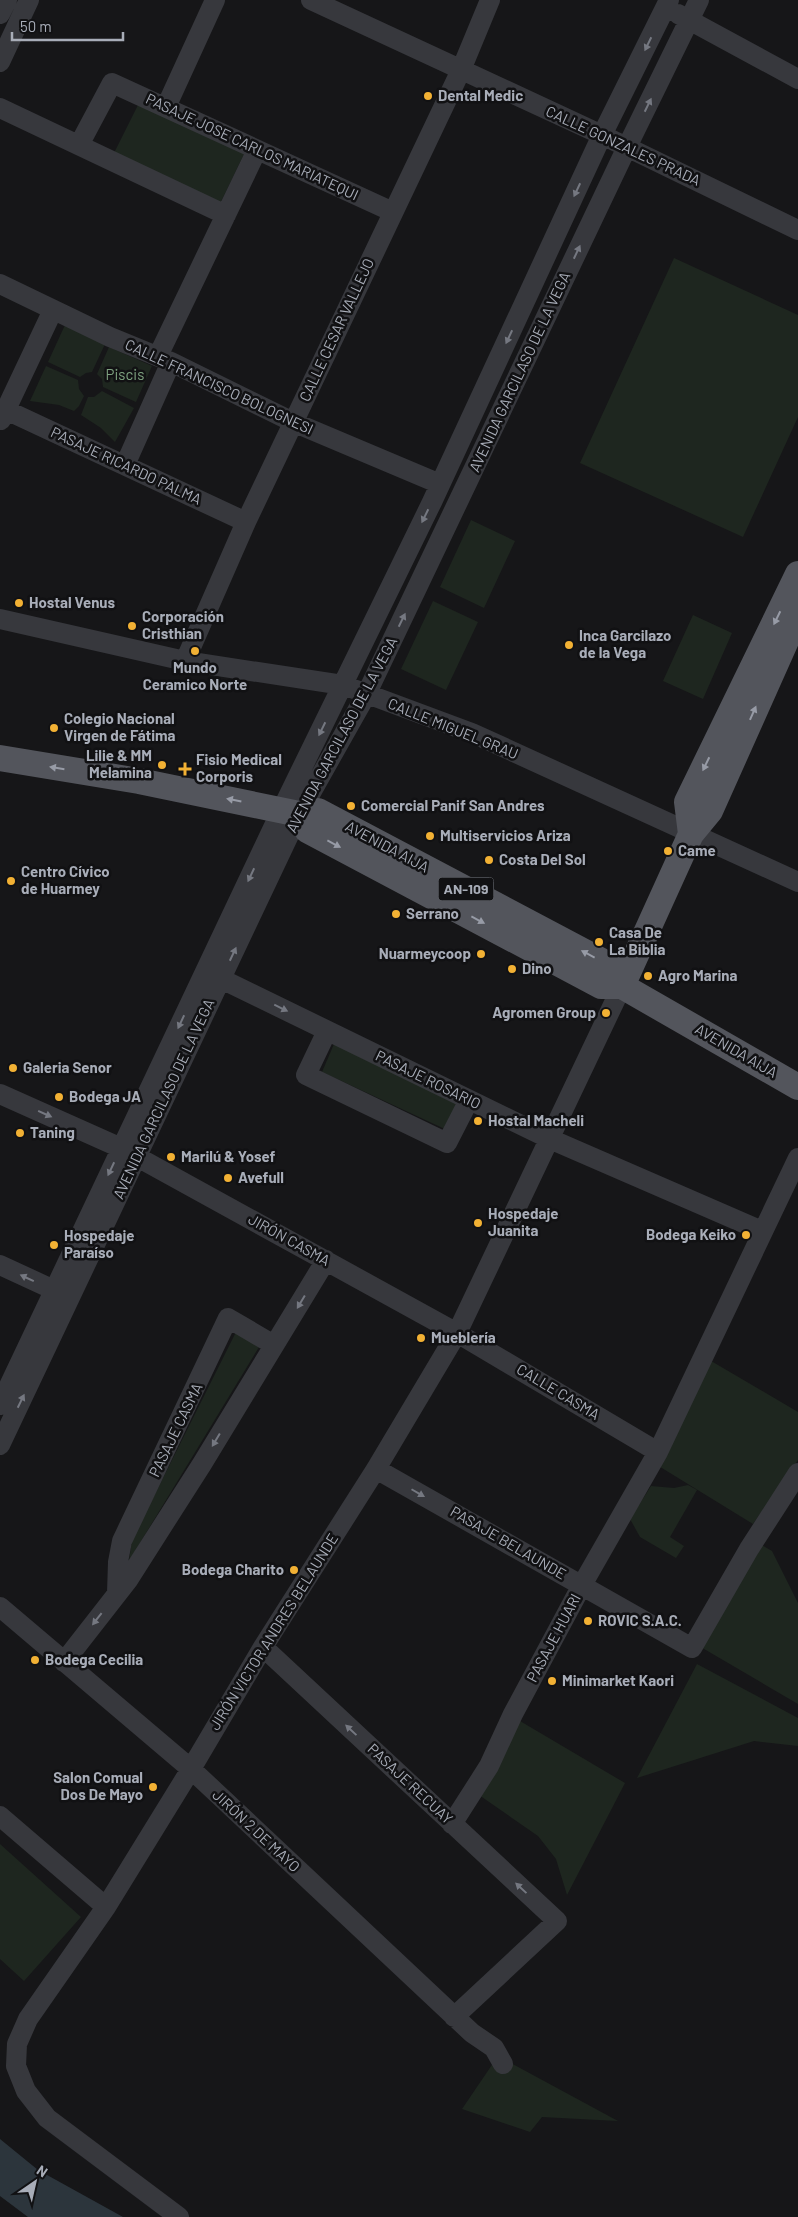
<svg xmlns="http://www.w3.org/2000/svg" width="798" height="2217" font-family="Barlow,sans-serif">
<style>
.green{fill:#1e261f}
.water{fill:#2c353c}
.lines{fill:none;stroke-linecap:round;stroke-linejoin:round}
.minor{stroke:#37383d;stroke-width:20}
.major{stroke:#53555c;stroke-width:26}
.oneway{fill:#757881}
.oneway2{fill:#979ba6}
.poi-dot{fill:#f2b134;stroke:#111113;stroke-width:2}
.labels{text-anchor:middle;stroke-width:5;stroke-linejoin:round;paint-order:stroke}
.shield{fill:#111113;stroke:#7b7e86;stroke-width:1}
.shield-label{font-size:14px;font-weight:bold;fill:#a8adb8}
.poi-label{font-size:15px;font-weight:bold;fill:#a8adb8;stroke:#111113;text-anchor:start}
.street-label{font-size:15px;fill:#a8adb8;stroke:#111113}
.park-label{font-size:15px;fill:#7fa381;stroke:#111113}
</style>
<rect width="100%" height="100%" fill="#161618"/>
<path class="green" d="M139,103l106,49 -25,52 -106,-51z
M674,258l124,57v102l-55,120 -163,-74z
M65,325l40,19 -13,28 -6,1 -6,4 -32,-15z
M109,347l43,19 -16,36 -33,-15 -1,-8 -5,-5z
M46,366l32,14 1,9 5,7 -5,10 -5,5 -15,-6 -29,-4z
M102,391l32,17 -19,34 -14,-14 -20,-13 7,-18h6z
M471,520l44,21 -31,67 -44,-21z
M433,601l45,21 -32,68 -45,-21z
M693,615l39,18 -29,66 -40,-18z
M334,1044l123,60 -10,26 -125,-58z
M236,1332l23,15 -130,214 3,-21z
M706,1358l92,54v48l-45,64 -96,-59z
M688,1485l9,5 -27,47 14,9 -8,12 -36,-21 -10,-18 21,-33 23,2z
M760,1544l12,7 26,52v101l-99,-58z
M697,1664l101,54v28l-44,-5 -117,37z
M520,1721l105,62 -58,112 -11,-36 -18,-23 -59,-41z
M0,1844l81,73 -57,64 -24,-22z
M498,2056l120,65 -76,-4 -12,15 -68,-23z"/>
<path class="water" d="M0,2139l38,31 85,47h-95l-28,-21z"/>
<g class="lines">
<path class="minor" d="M311,0l291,135 196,95
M0,14l7,-14
M678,14l120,65
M0,62l29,-62
M166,107l49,-107
M0,108l226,107
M79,145l33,-62 281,129
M0,284l110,53 61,25 122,60 147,62
M158,356l99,-206
M6,410l240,112
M1,420l52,-110
M125,465l46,-103
M0,619l185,42 158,24 129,48 326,149
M185,661l61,-139 215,-452 29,-70
M209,973l341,166 212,92
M327,1031l-21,44 141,68 22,-43
M0,1094l121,54 336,185 201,119
M0,1265l54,25
M0,1405l282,-596 150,-307 170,-367 67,-135
M0,1445l299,-631 67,-119 261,-548 72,-147
M376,1469l316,179 57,-99 49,-76
M117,1593l1,-31 4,-21 106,-223 46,27
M0,1607l191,162 281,264 22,15 9,16
M263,1647l294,274 -103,96
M64,1662l64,-82 74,-116 124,-204
M0,1816l106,91
M452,1824l37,-58 24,-52 69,-129 76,-133 140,-294
M179,2217l-132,-99 -21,-27 -10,-25 1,-22 11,-25 78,-112 85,-138 72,-122 113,-178 81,-136 165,-347"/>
<path class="major" d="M0,758l139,23 160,33 19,-3 293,155 11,20
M299,814l8,16 294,156h21l176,101
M691,834l-4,-32 111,-228
M622,986l69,-152 19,-23 88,-197"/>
</g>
<defs><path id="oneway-solid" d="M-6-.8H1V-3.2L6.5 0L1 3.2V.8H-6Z" transform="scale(1.25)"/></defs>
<g class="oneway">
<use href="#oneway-solid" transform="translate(648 44) rotate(116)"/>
<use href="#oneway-solid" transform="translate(648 105) rotate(-64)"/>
<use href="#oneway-solid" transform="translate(577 190) rotate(115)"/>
<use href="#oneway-solid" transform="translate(577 252) rotate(-65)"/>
<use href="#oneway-solid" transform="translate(509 337) rotate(115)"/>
<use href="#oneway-solid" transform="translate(425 516) rotate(116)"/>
<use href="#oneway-solid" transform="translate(402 620) rotate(-64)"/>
<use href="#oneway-solid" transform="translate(322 729) rotate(116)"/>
<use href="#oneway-solid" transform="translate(251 875) rotate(115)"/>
<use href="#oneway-solid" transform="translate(233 954) rotate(-65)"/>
<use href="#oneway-solid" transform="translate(281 1008) rotate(26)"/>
<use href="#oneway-solid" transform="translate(181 1022) rotate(115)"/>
<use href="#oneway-solid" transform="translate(45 1114) rotate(24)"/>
<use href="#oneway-solid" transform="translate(111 1169) rotate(115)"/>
<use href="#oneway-solid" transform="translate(27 1278) rotate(-155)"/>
<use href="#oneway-solid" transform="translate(301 1302) rotate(121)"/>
<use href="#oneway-solid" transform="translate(21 1401) rotate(-64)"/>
<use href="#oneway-solid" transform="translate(216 1440) rotate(121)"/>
<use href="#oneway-solid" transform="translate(418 1493) rotate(30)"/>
<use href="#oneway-solid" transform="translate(97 1619) rotate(128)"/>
<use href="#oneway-solid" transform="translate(351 1730) rotate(-137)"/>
<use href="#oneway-solid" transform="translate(521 1888) rotate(-137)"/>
</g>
<g class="oneway2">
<use href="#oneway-solid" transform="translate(777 618) rotate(116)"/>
<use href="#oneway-solid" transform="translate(753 713) rotate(-66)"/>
<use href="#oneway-solid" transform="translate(706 764) rotate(116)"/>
<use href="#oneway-solid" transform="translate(57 768) rotate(-171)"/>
<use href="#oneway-solid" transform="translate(234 800) rotate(-169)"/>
<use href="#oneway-solid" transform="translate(334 844) rotate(28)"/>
<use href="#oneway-solid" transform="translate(478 920) rotate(28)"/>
<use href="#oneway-solid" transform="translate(588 954) rotate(-152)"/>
</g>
<g class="poi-dot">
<circle cx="428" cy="96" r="5"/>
<circle cx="19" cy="603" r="5"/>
<circle cx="132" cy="626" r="5"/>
<circle cx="569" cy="645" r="5"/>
<circle cx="195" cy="651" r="5"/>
<circle cx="54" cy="728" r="5"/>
<circle cx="162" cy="765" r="5"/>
<path d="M182.5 761.5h5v5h5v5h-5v5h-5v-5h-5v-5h5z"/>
<circle cx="351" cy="806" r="5"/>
<circle cx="430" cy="836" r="5"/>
<circle cx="668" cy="851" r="5"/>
<circle cx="489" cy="860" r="5"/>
<circle cx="11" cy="881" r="5"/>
<circle cx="396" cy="914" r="5"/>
<circle cx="599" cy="942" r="5"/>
<circle cx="481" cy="954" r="5"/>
<circle cx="512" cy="969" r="5"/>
<circle cx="648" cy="976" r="5"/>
<circle cx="606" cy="1013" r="5"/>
<circle cx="13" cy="1068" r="5"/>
<circle cx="59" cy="1097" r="5"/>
<circle cx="478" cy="1121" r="5"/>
<circle cx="20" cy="1133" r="5"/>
<circle cx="171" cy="1157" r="5"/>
<circle cx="228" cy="1178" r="5"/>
<circle cx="478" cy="1223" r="5"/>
<circle cx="746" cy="1235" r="5"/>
<circle cx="54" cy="1245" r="5"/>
<circle cx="421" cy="1338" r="5"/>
<circle cx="294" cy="1570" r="5"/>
<circle cx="588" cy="1621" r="5"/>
<circle cx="35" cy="1660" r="5"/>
<circle cx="552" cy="1681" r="5"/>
<circle cx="153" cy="1787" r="5"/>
</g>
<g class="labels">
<rect class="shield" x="438.5" y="877.5" width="55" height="23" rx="4"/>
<g class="shield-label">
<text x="466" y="894">AN-109</text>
</g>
<g class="poi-label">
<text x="438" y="101">Dental Medic</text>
<text x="29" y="608">Hostal Venus</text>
<text x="142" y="622">Corporación<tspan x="142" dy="17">Cristhian</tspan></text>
<text x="579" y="641">Inca Garcilazo<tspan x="579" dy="17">de la Vega</tspan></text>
<text x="195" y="673" text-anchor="middle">Mundo<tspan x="195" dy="17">Ceramico Norte</tspan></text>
<text x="64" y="724">Colegio Nacional<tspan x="64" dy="17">Virgen de Fátima</tspan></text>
<text x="152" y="761" text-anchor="end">Lilie &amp; MM<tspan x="152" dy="17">Melamina</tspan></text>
<text x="196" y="765">Fisio Medical<tspan x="196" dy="17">Corporis</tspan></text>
<text x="361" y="811">Comercial Panif San Andres</text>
<text x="440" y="841">Multiservicios Ariza</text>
<text x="678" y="856">Came</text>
<text x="499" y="865">Costa Del Sol</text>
<text x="21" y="877">Centro Cívico<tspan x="21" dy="17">de Huarmey</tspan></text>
<text x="406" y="919">Serrano</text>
<text x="609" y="938">Casa De<tspan x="609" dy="17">La Biblia</tspan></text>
<text x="471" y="959" text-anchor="end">Nuarmeycoop</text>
<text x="522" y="974">Dino</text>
<text x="658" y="981">Agro Marina</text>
<text x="596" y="1018" text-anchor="end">Agromen Group</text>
<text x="23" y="1073">Galeria Senor</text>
<text x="69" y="1102">Bodega JA</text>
<text x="488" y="1126">Hostal Macheli</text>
<text x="30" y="1138">Taning</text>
<text x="181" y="1162">Marilú &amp; Yosef</text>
<text x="238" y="1183">Avefull</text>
<text x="488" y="1219">Hospedaje<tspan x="488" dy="17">Juanita</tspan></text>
<text x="736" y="1240" text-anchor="end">Bodega Keiko</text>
<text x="64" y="1241">Hospedaje<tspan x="64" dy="17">Paraíso</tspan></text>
<text x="431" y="1343">Mueblería</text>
<text x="284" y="1575" text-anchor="end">Bodega Charito</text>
<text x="598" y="1626">ROVIC S.A.C.</text>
<text x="45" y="1665">Bodega Cecilia</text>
<text x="562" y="1686">Minimarket Kaori</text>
<text x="143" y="1783" text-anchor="end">Salon Comual<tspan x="143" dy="17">Dos De Mayo</tspan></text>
</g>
<g class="street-label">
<text transform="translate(623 146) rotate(25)" y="5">CALLE GONZALES PRADA</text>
<text transform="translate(252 147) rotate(25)" y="5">PASAJE JOSE CARLOS MARIATEQUI</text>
<text transform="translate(337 330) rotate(-65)" y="5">CALLE CESAR VALLEJO</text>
<text transform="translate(520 372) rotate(-65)" y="5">AVENIDA GARCILASO DE LA VEGA</text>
<text transform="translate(219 387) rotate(25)" y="5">CALLE FRANCISCO BOLOGNESI</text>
<text transform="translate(126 466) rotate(25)" y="5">PASAJE RICARDO PALMA</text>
<text transform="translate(453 729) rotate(22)" y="5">CALLE MIGUEL GRAU</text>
<text transform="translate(342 735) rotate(-62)" y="5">AVENIDA GARCILASO DE LA VEGA</text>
<text transform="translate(387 847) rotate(28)" y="5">AVENIDA AIJA</text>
<text transform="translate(736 1051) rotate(30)" y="5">AVENIDA AIJA</text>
<text transform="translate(428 1080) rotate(26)" y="5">PASAJE ROSARIO</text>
<text transform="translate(164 1099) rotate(-65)" y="5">AVENIDA GARCILASO DE LA VEGA</text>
<text transform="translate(289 1240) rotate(29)" y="5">JIRÓN CASMA</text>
<text transform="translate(558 1392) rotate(31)" y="5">CALLE CASMA</text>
<text transform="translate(176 1430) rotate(-64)" y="5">PASAJE CASMA</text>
<text transform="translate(508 1543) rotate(30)" y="5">PASAJE BELAUNDE</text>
<text transform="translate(274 1632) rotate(-58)" y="5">JIRÓN VICTOR ANDRES BELAUNDE</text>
<text transform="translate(554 1638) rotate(-62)" y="5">PASAJE HUARI</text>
<text transform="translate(410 1784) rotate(43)" y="5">PASAJE RECUAY</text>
<text transform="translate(256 1831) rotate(43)" y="5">JIRÓN 2 DE MAYO</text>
</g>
<g class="park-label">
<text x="125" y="380">Piscis</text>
</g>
</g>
<g transform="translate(35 2182) rotate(34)" stroke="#111113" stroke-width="4" paint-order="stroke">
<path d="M0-4L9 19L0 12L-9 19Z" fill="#a8adb8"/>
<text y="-8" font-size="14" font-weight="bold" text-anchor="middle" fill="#a8adb8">N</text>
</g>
<path d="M12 32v8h111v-8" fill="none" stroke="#a8adb8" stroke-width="2.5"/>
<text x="20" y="32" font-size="15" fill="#a8adb8" stroke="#111113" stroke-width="4" paint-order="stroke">50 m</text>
</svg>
